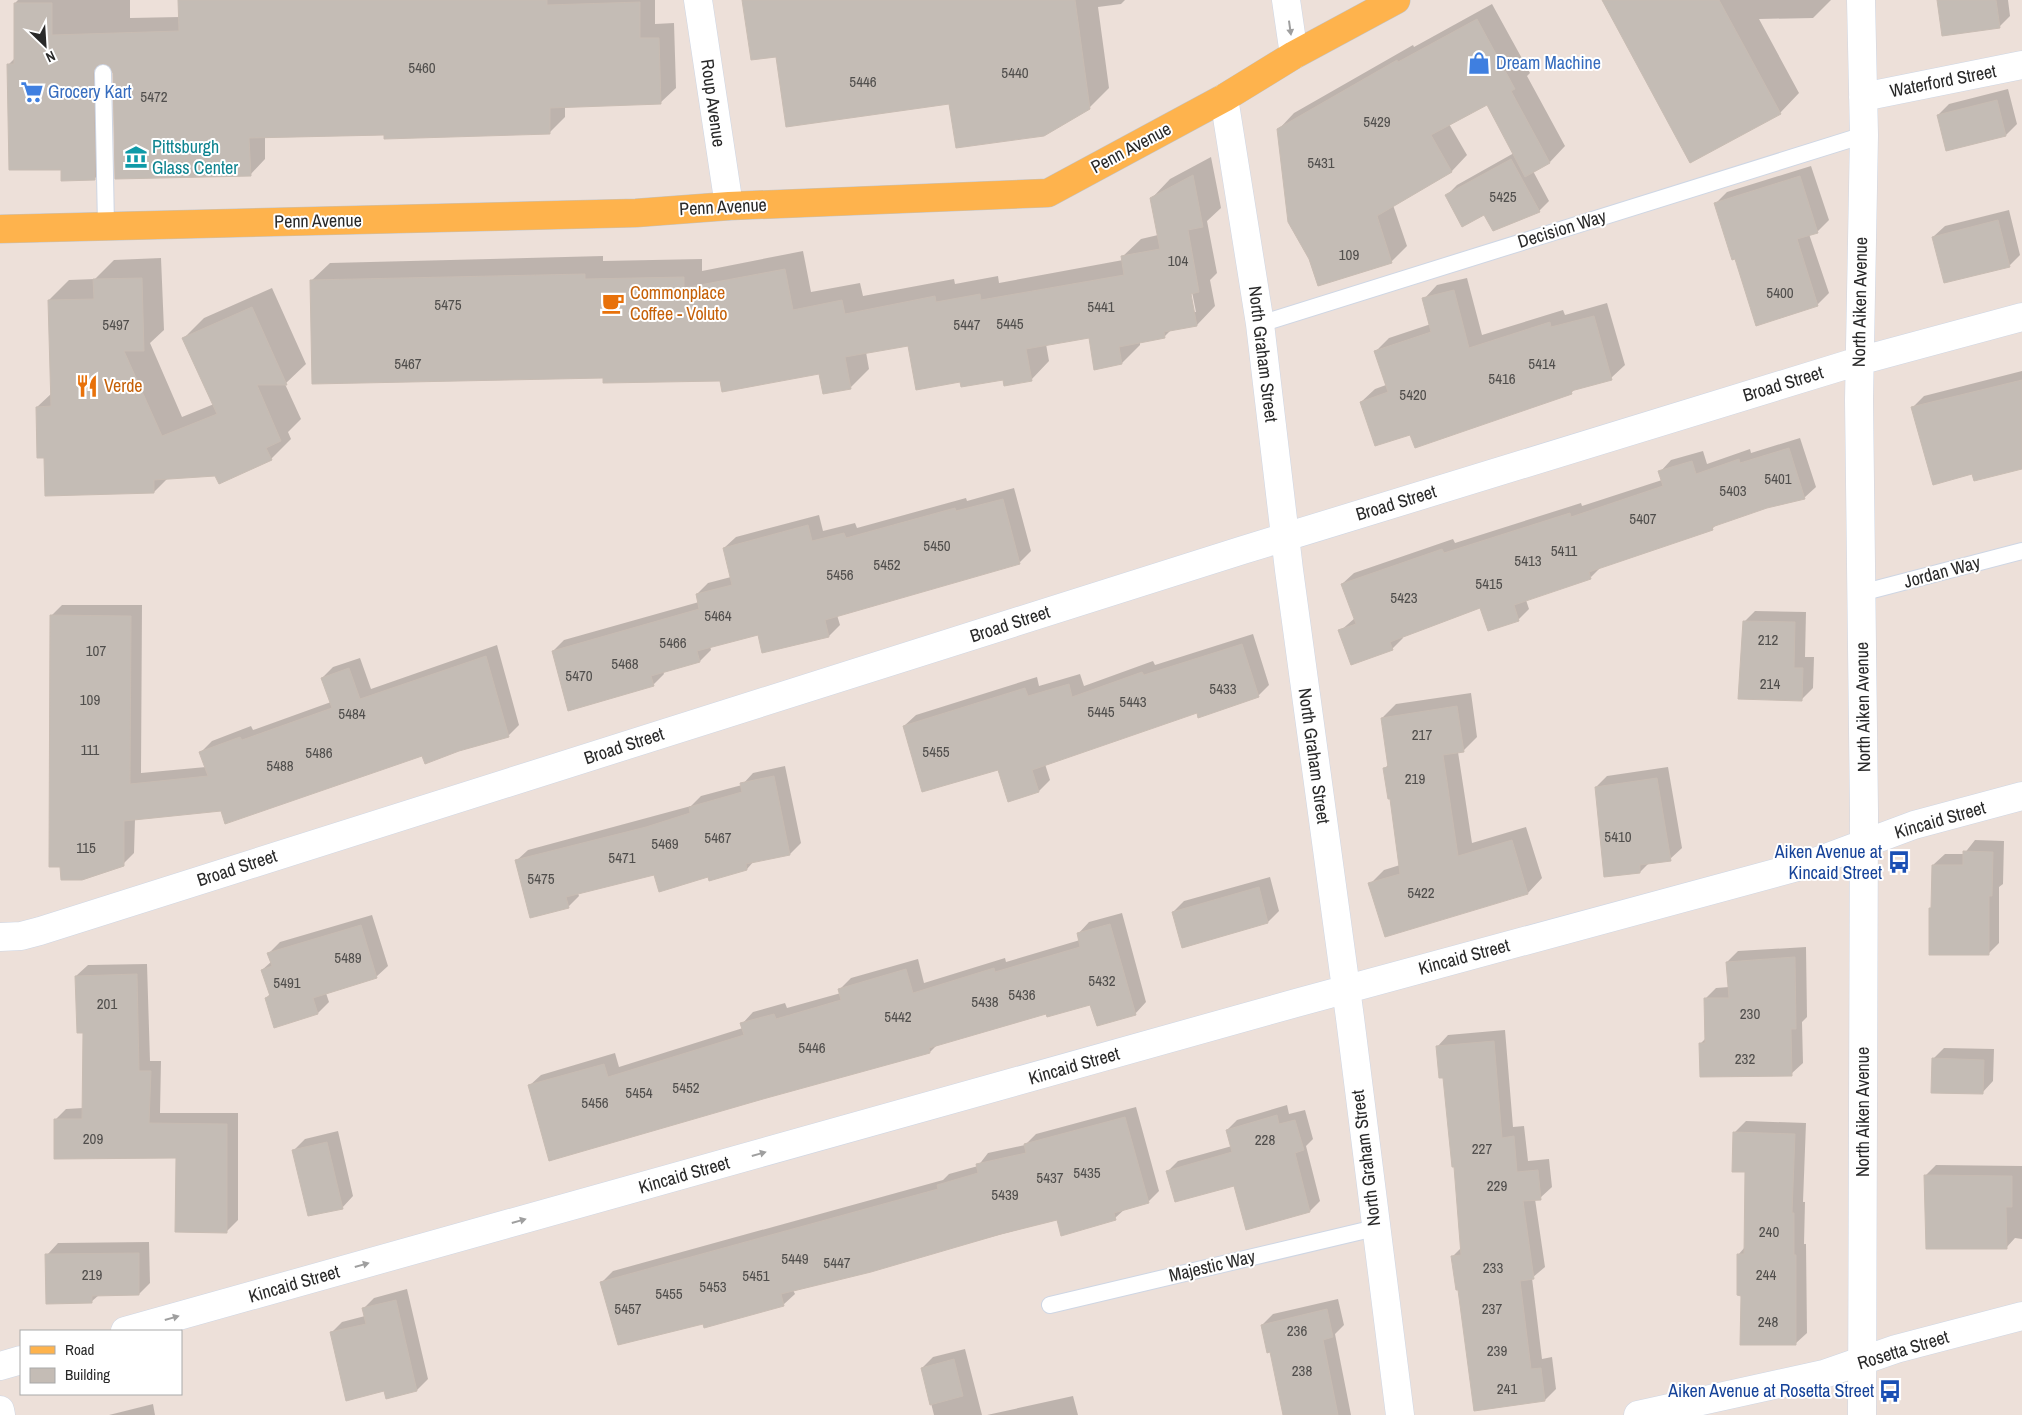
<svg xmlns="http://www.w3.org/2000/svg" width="2022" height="1415" font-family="'Archivo Narrow',sans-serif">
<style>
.shadow{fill:#0003;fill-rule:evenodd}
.building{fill:#c4bcb5;stroke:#c8bcb3}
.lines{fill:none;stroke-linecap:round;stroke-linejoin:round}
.service-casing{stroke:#ced6e4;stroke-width:18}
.minor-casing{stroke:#ced6e4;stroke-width:29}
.primary-casing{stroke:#c3c3c3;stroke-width:29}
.service{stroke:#fff;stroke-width:16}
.minor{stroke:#fff;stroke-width:28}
.primary{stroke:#feb34d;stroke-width:28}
.oneway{fill:#9f9f9f}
.labels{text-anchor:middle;stroke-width:4;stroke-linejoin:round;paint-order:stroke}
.number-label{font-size:15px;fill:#504e4c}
.shop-label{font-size:18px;fill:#366cbe;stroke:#fff;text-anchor:start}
.street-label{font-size:18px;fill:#292929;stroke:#fff}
.culture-label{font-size:18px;fill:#0d838f;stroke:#fff;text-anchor:start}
.food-label{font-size:18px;fill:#c56008;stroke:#fff;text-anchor:start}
.transit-label{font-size:18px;fill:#164399;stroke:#fff;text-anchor:end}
</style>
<rect width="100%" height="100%" fill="#ede0d9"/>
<path class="shadow" d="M18,0h112v18l50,-1 -1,-17h476v24l19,-1 2,65 -16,15 -95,3v11l-15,15 -285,5v22l-15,16 -136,-103 -6,-11 2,102 -15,15 -33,-10 -54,-103 7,-7v-55z
M744,0h381l-4,4 -23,3 11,81 -20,20 -139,-5 -173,-48z
M1603,0h228l-18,18 -54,1 40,74 -19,20z
M1939,0h69l2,16 -11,11z
M1492,4l38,69 -3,3 38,70 -15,16 -17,9 16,30 -10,10 -54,3 -38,-19 10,-10 57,-32 -27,-50 -38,21 18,31 -15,16 -59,34 14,41 -16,16 -112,-133 15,-16 119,-68 1,2z
M2008,89l9,35 -11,11 -68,-20 11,-11z
M1211,157l10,51 -14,13 10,52 -7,7 5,26 -18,19 -25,4 -8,8 -24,5v3l-18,18 -32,-26 -44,7 3,17 -18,19h-70l-52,-36 -43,8 3,17 -19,19 -30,-16 -99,7 -117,-2 -293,-96 19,-18 273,-7v5l99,-2v12l101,-20 8,41 49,-9 3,13 91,-17 1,5 43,-8 1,7 124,-23 -1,-3 19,-18 17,-4 -6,-37 18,-19zM1191,287l5,25h-3l-4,-24z
M1811,166l18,54 -12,12 -8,2 20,59 -12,12 -81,-48 -21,-53 12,-12z
M2009,210l11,45 -11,11 -76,-29 12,-11z
M161,258l3,72 -14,13 32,74 32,-13 -30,-66 20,-20 68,-30 34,76 -21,20 16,35 -13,13 3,7 -20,20 -55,16 -48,3 -14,14 -109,-35 -8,-50 15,-14 -3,-93 20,-20 26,-1 19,-19z
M1467,278l15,57 81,-25 2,5 42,-12 18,62 -14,13 -35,10 -5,5 -160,40 -50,-31 14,-13 11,-4 -11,-33 14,-14 42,-14 -7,-25 13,-14z
M2022,371v97l-49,5 -60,-66 11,-11z
M1800,438l16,49 -12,11 -37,9 -50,17 -5,5 -110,37 -12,12 -64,22 3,9 -11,11 -37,-13 -79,29 1,2 -11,11 -52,-18 15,-13 -13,-34 12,-11 99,-34 2,4 126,-40 1,3 80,-26 -2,-8 11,-12 32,-9 4,13 43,-15 1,4z
M1014,488l17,63 -12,12 -182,52 3,10 -11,11 -70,-2 -49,12 1,4 -11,11 -37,10 1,3 -11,11 -100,-34 11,-11 135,-38 -2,-8 11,-11 23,-6 -7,-29 12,-11 83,-22 4,16 32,-8 2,5 109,-30 1,3z
M62,605h80l-1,168 65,-6 -5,-15 11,-11 39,-15 2,4 78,-28 -9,-24 11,-11 27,-9 11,31 126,-44 22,80 -11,11 -85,19 -201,55 -87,9 -1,34 -11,11 -72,-248z
M1755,611l51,1 -1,45h9l-1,31 -11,11 -63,-1 5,-76z
M1253,634l16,51 -11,11 -61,16 -152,52 5,16 -11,11 -30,9 -10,-32 -95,-42 12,-11 121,-38 2,9 41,-12 4,12 69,-25 2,4z
M1471,693l6,44 -14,14 -5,1 14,91 54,-16 16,51 -14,15 -143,43 -15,-52 14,-14 16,-5 -9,-68 -6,-29 3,-3 -6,-47 14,-14z
M785,766l16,77 -11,11 -36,7 -7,8 -38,7 -54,-3 -77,20 1,3 -11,11 -52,-46 12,-11 163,-44 10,-10 41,-11 11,-12z
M1668,767l14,81 -12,11 -21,4 -9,9 -44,-85 11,-11z
M1975,840l29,1 -1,43 -4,3v56l-11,11 -58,-45 2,-3 1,-41 12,-11h19z
M1270,877l9,34 -11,11 -85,24 -10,-34 11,-11z
M1122,913l24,89 -11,12 -44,-11 -45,9 -109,33 -7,7 -167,45 -234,-11 12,-11 74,-22 4,14 124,-39 -1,-4 11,-12 32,-9 2,5 54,-15 -1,-4 11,-11 67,-19 6,24 81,-25 1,4 74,-22 -2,-6 11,-12z
M372,915l16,51 -12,11 -50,16 3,9 -11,11 -52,-15 4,-4 -8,-24 10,-9 -3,-8 11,-11z
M1806,947l1,70 -5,5 1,41 -12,11 -91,-30 6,-6 -1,-39 11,-11 13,-1 -2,-25 11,-11z
M147,964l3,97h11l-1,52h78v107l-12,12 -49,-75 -122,-37 11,-11 17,-1 1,-77 -8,-55 12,-11z
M1505,1030l8,97 11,-1 4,35 21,-2 3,28 -12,11 -5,1 10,68 -13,11 10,81 10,-2 4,32 -11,11 -85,-112 -7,-32 8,-8 -6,-83 -11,-89 -7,-29 11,-12z
M1944,1048l50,1 -1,32 -11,12 -49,-34z
M1287,1105l2,9 16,-4 8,29 -7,7 14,55 -10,10 -75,-27 -68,-12 11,-11 54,-15 -5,-16 10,-10z
M1136,1107l23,84 -11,11 -22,6 -11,10 -57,1 -265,71 2,4 -12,11 -79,18 -102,-41 11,-11 330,-91 6,-6 29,-8 10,-13 37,-8 11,-11z
M1746,1121l60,2 -3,79h2l-1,42h2l1,89 -12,11 -53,-50 -4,-39 7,-8 2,-76 -13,-38z
M338,1131l15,65 -11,12 -49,-57 12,-12z
M1936,1165l86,1v73l-7,-1 -9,10 -81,-72z
M149,1242l1,41 -11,11 -40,1 -8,7 -44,-47 11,-12z
M407,1289l21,90 -11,11 -30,7 -2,-7 -54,-57 11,-11 23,-6 -2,-7 11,-11z
M1338,1299l6,26 -9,9 16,81h-67l-13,-64 -9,-26 11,-11z
M965,1349l17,66h-48l-12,-47 11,-11z
M1073,1396l5,19h-91z
M153,1404l2,11h-46z"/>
<path class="building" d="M178,0h369v5l93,-3v36h19l2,66 -111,4v26l-166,5v-4l-135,3 2,38 -136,3 -2,-106 -5,-8 -6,-2 -7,5 -2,5 2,107 -34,1v-11h-52l-2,-106h7v-61h38v32l127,-4z
M742,0h333l15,109 -46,27 -88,12 -7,-44 -163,23 -10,-70 -25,3z
M1602,0h117l62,114 -91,49z
M1937,0h59l4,28 -58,8z
M1477,19l38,70 -4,2 39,72 -25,14 -38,-72 -56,30 21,37 -75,44 15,47 -74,23 -9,-27 -21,-37 -11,-93 120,-69 1,2z
M1997,100l9,36 -60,15 -9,-36z
M1511,159l29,53 -47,19 -9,-16 -22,12 -17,-32z
M1193,175l10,52 -15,3 11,62 -8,2 6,32 -33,6 1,6 -46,9 3,17 -28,6 -5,-32 -63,11 6,32 -28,5 -1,-6 -42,7 -1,-5 -44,8 -8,-44 -63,11 6,32 -28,5 -4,-20 -97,18 -2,-11 -117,2v-5l-291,6 -2,-104 275,-6v5l99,-2v11l101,-19 8,41 49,-10 3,14 90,-18 1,6 44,-8 1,6 143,-25 -3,-19 39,-7 -10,-51z
M1800,176l18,57 -21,6 21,67 -62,20 -21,-67 -3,1 -18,-57z
M1998,220l12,47 -66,16 -12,-46z
M142,278l2,73h-20l38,85 55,-22 -35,-76 70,-31 35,78h-30l24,56 -15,7 6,12 -53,24 -4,-8 -61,4v13l-109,3 -1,-38h-7l-1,-51 15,-1 -3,-106 46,-1 -1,-20z
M1454,290l15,58 81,-26 1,5 43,-11 18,64 -41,11 1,3 -157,54 -5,-13 -35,11 -15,-44 28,-10 -14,-41 57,-19 -9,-34z
M2022,380v89l-48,12 -2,-7 -39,11 -22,-78z
M1789,448l16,51 -38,9 -55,19 1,3 -124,42 2,7 -77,26 5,16 -31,10 -8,-23 -90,34 3,8 -42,15 -13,-35 18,-6 -15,-40 101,-35 2,4 126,-40 1,4 92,-31 -5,-15 34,-10 4,13 43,-15 1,4z
M1003,499l17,65 -195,56 4,17 -67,16 -4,-18 -61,16 3,11 -49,14 3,10 -86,25 -16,-60 147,-42 -3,-15 36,-9 -9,-37 85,-23 4,16 32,-8 2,5 109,-30 1,3z
M50,615l81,1 -1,168 78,-8 -9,-24 41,-15 2,3 90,-32 -11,-30 28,-10 11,31 126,-43 23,81 -50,14 -34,13 -3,-8 -197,68 -4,-13 -97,10v45l-42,14h-21l-1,-13h-11z
M1743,621l52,1 -1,46h9l-1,33 -64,-2z
M1242,644l17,53 -61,21 -1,-5 -165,57 7,22 -31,10 -10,-32 -76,22 -19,-66 122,-38 3,8 41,-12 3,13 70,-25 2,3z
M1457,706l7,46 -21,3 15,101 54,-16 16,54 -143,43 -17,-54 32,-9 -10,-75h-2l-5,-31 5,-1 -7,-49z
M774,776l16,79 -44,9 1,6 -38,11 -1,-4 -49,15 -5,-17 -88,22 3,11 -39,10 -15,-58 131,-33 44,-14 -1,-6 53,-15 -2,-9z
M1657,778l14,83 -31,4v8l-36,4 -9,-90z
M1963,851l30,1 -1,44h-3v59h-60v-47h2l1,-43h31z
M1259,887l9,36 -86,25 -10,-36z
M1110,924l26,91 -39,11 -7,-21 -43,12 -1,-3 -117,34 1,5 -167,46 -214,62 -21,-76 76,-21 4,13 136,-42 -4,-12 34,-9 2,5 65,-19 -3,-11 68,-20 7,24 81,-25 1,4 85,-25 -3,-14z
M361,925l16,53 -64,20 5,16 -44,14 -9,-30 5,-2 -9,-26 11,-4 -5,-13z
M1795,957l1,72h-5l1,47 -92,1 -1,-34h6l-1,-45h25l-3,-36z
M137,974l2,97h12l-2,52 78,1v109l-52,-1 1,-74 -122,1v-40h28l1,-86h-6l-2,-57z
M1494,1041l8,97 12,-2 3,36 21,-2 3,30 -18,1 11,78 -14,2 11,88 10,-1 4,33 -71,10 -16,-121h-2l-5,-34 10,-1 -7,-88h-2l-9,-89h-4l-3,-32z
M1932,1058l52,2 -1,34 -52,-1z
M1277,1115l2,9 16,-4 9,30 -9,3 15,59 -64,18 -12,-44 -59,16 -9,-31 66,-19 -6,-22z
M1125,1117l24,86 -35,10 2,7 -55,16 -4,-16 -56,14 -130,38 -90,22 3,12 -80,22 -1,-4 -85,21 -18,-63 338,-93 -1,-4 41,-12 -2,-9 50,-11 -2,-9z
M1733,1132l62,2 -3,79h2v42h2v90h-56l1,-49 -4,-1v-41h7l1,-82h-13z
M327,1142l16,67 -35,7 -16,-66z
M1924,1175l88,1v31h-6l1,42h-81z
M139,1253v42l-47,1v7l-46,1 -1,-50z
M396,1300l21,91 -31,8 -2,-8 -38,10 -16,-69 36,-8 -4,-16z
M1327,1309l6,28 -10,3 15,75h-55l-13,-63 -3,1 -6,-28z
M954,1359l9,37 -33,9 -9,-37z"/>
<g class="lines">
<defs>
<path id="service" d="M103,73l3,153
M1260,324l604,-189
M1861,593l161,-42
M1050,1305l325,-77"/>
<path id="minor" d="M698,0l31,206
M1286,0l8,55
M1861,0l3,135 -5,265 5,412 -2,603
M1863,97l159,-32
M1224,98l36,226 29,246 61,448 50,397
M0,937l21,-1 19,-5 1203,-381 616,-189 163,-44
M125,1331l1171,-328 516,-140 102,-38 108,-29
M0,1366l21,-6
M0,1410l1,5
M1638,1415l186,-41 72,-25 126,-33"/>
<path id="primary" d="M0,229l636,-16 93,-7 319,-13 176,-95 70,-43 102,-55"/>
</defs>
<use href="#service" class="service-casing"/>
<use href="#minor" class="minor-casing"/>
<use href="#primary" class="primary-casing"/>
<use href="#service" class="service"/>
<use href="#minor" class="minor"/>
<use href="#primary" class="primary"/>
</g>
<defs><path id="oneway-solid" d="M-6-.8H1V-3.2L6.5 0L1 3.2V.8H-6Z" transform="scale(1.25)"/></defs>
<g class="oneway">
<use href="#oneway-solid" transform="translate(1290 28) rotate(82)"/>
<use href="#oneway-solid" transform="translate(759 1154) rotate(-16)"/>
<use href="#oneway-solid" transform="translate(519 1221) rotate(-16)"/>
<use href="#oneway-solid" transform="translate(362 1265) rotate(-16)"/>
<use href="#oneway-solid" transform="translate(172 1318) rotate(-16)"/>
</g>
<defs>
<symbol id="shop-bare" viewBox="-9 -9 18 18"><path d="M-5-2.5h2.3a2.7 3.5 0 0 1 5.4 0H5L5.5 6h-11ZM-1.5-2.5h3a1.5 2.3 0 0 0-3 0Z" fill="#3f7fe0" stroke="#fff" stroke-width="2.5" paint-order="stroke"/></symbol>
<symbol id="supermarket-bare" viewBox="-9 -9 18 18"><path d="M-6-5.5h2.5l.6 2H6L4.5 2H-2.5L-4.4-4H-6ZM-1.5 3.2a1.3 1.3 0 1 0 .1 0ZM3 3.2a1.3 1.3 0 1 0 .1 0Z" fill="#3f7fe0" stroke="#fff" stroke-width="2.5" paint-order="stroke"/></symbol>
<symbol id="museum-bare" viewBox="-9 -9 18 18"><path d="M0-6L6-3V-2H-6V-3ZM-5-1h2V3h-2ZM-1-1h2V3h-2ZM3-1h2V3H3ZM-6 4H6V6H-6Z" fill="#0f9aa8" stroke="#fff" stroke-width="2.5" paint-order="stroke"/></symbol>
<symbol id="cafe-bare" viewBox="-9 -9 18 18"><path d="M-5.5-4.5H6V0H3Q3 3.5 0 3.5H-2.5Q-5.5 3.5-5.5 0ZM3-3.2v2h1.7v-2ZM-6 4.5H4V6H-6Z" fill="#e8710a" stroke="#fff" stroke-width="2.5" paint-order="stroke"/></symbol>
<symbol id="restaurant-bare" viewBox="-9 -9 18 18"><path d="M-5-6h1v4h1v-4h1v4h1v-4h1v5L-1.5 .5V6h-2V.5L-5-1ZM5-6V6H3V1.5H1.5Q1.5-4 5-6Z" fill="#e8710a" stroke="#fff" stroke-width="2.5" paint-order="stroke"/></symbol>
<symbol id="bus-bare" viewBox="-9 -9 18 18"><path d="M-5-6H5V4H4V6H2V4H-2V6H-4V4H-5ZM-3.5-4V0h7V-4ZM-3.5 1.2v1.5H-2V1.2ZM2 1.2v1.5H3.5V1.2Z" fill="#1a4fb4" stroke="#fff" stroke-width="2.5" paint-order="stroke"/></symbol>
</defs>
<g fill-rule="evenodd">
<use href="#shop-bare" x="1463" y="47" width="32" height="32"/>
<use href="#supermarket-bare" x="16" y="76" width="32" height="32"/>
<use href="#museum-bare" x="120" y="141" width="32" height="32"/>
<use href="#cafe-bare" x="597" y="287" width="32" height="32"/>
<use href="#restaurant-bare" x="71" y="370" width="32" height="32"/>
<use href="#bus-bare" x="1883" y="846" width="32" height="32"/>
<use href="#bus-bare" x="1874" y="1375" width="32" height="32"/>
</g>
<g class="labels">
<g class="number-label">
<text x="422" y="73">5460</text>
<text x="1015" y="78">5440</text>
<text x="863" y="87">5446</text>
<text x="154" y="102">5472</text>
<text x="1377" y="127">5429</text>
<text x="1321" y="168">5431</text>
<text x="1503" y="202">5425</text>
<text x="1349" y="260">109</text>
<text x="1178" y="266">104</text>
<text x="1780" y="298">5400</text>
<text x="448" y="310">5475</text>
<text x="1101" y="312">5441</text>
<text x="1010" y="329">5445</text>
<text x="116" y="330">5497</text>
<text x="967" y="330">5447</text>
<text x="408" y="369">5467</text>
<text x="1542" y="369">5414</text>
<text x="1502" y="384">5416</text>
<text x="1413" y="400">5420</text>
<text x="1778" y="484">5401</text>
<text x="1733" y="496">5403</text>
<text x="1643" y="524">5407</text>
<text x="937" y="551">5450</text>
<text x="1564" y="556">5411</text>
<text x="1528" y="566">5413</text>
<text x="887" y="570">5452</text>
<text x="840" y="580">5456</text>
<text x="1489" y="589">5415</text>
<text x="1404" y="603">5423</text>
<text x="718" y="621">5464</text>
<text x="1768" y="645">212</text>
<text x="673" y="648">5466</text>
<text x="96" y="656">107</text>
<text x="625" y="669">5468</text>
<text x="579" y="681">5470</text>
<text x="1770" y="689">214</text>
<text x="1223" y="694">5433</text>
<text x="90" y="705">109</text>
<text x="1133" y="707">5443</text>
<text x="1101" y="717">5445</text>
<text x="352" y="719">5484</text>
<text x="1422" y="740">217</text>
<text x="90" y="755">111</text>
<text x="936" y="757">5455</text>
<text x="319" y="758">5486</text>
<text x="280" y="771">5488</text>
<text x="1415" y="784">219</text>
<text x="1618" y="842">5410</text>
<text x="718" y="843">5467</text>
<text x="665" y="849">5469</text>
<text x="86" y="853">115</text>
<text x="622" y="863">5471</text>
<text x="541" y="884">5475</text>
<text x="1421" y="898">5422</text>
<text x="348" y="963">5489</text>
<text x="1102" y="986">5432</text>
<text x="287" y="988">5491</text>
<text x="1022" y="1000">5436</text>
<text x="985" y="1007">5438</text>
<text x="107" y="1009">201</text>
<text x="1750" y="1019">230</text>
<text x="898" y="1022">5442</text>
<text x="812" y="1053">5446</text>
<text x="1745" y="1064">232</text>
<text x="686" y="1093">5452</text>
<text x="639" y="1098">5454</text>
<text x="595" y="1108">5456</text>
<text x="93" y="1144">209</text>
<text x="1265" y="1145">228</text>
<text x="1482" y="1154">227</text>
<text x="1087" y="1178">5435</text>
<text x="1050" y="1183">5437</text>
<text x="1497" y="1191">229</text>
<text x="1005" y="1200">5439</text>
<text x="1769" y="1237">240</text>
<text x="795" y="1264">5449</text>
<text x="837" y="1268">5447</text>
<text x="1493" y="1273">233</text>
<text x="92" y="1280">219</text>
<text x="1766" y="1280">244</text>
<text x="756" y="1281">5451</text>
<text x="713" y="1292">5453</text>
<text x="669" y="1299">5455</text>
<text x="628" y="1314">5457</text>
<text x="1492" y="1314">237</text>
<text x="1768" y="1327">248</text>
<text x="1297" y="1336">236</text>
<text x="1497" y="1356">239</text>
<text x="1302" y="1376">238</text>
<text x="1507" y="1394">241</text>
</g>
<g class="shop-label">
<text x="1496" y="69">Dream Machine</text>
<text x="48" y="98">Grocery Kart</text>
</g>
<g class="street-label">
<text transform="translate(1943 81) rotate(-11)" y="6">Waterford Street</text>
<text transform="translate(713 103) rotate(82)" y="6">Roup Avenue</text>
<text transform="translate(1131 148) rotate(-28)" y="6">Penn Avenue</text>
<text transform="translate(723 207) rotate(-3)" y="6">Penn Avenue</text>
<text transform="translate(318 221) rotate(-1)" y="6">Penn Avenue</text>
<text transform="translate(1562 229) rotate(-17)" y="6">Decision Way</text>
<text transform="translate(1860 302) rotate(-89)" y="6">North Aiken Avenue</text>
<text transform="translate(1263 354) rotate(83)" y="6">North Graham Street</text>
<text transform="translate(1783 384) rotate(-17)" y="6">Broad Street</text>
<text transform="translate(1396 503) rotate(-17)" y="6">Broad Street</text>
<text transform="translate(1942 572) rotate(-15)" y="6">Jordan Way</text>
<text transform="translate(1010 624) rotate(-18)" y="6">Broad Street</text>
<text transform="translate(1863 707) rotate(-91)" y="6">North Aiken Avenue</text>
<text transform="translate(624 746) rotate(-18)" y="6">Broad Street</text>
<text transform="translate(1314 756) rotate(82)" y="6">North Graham Street</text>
<text transform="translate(1940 820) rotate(-16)" y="6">Kincaid Street</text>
<text transform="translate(237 868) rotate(-18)" y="6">Broad Street</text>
<text transform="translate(1464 957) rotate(-15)" y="6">Kincaid Street</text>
<text transform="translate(1074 1066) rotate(-16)" y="6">Kincaid Street</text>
<text transform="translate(1863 1112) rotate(-90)" y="6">North Aiken Avenue</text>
<text transform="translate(1366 1158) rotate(-97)" y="6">North Graham Street</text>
<text transform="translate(684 1175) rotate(-16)" y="6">Kincaid Street</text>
<text transform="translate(1212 1266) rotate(-13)" y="6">Majestic Way</text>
<text transform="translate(294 1284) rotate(-16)" y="6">Kincaid Street</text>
<text transform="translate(1903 1350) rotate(-17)" y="6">Rosetta Street</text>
</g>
<g class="culture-label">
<text x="152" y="153">Pittsburgh<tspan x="152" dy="21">Glass Center</tspan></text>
</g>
<g class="food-label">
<text x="630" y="299">Commonplace<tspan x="630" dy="21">Coffee - Voluto</tspan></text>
<text x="104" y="392">Verde</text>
</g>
<g class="transit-label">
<text x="1882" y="858">Aiken Avenue at<tspan x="1882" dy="21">Kincaid Street</tspan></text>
<text x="1874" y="1397">Aiken Avenue at Rosetta Street</text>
</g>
</g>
<rect x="20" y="1330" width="162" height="65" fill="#ffffff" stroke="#a9a9a9"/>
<rect x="30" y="1346" width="25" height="8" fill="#feb34d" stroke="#a9a9a9"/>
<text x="65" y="1355" font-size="15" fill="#292929">Road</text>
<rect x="30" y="1368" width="25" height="15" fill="#c4bcb5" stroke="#a9a9a9"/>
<text x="65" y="1380" font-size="15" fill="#292929">Building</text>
<g transform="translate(45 45) rotate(155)" stroke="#ffffff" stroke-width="4" paint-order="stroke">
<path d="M0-4L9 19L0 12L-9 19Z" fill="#292929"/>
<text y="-8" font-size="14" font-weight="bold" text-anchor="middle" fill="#292929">N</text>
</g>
</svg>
